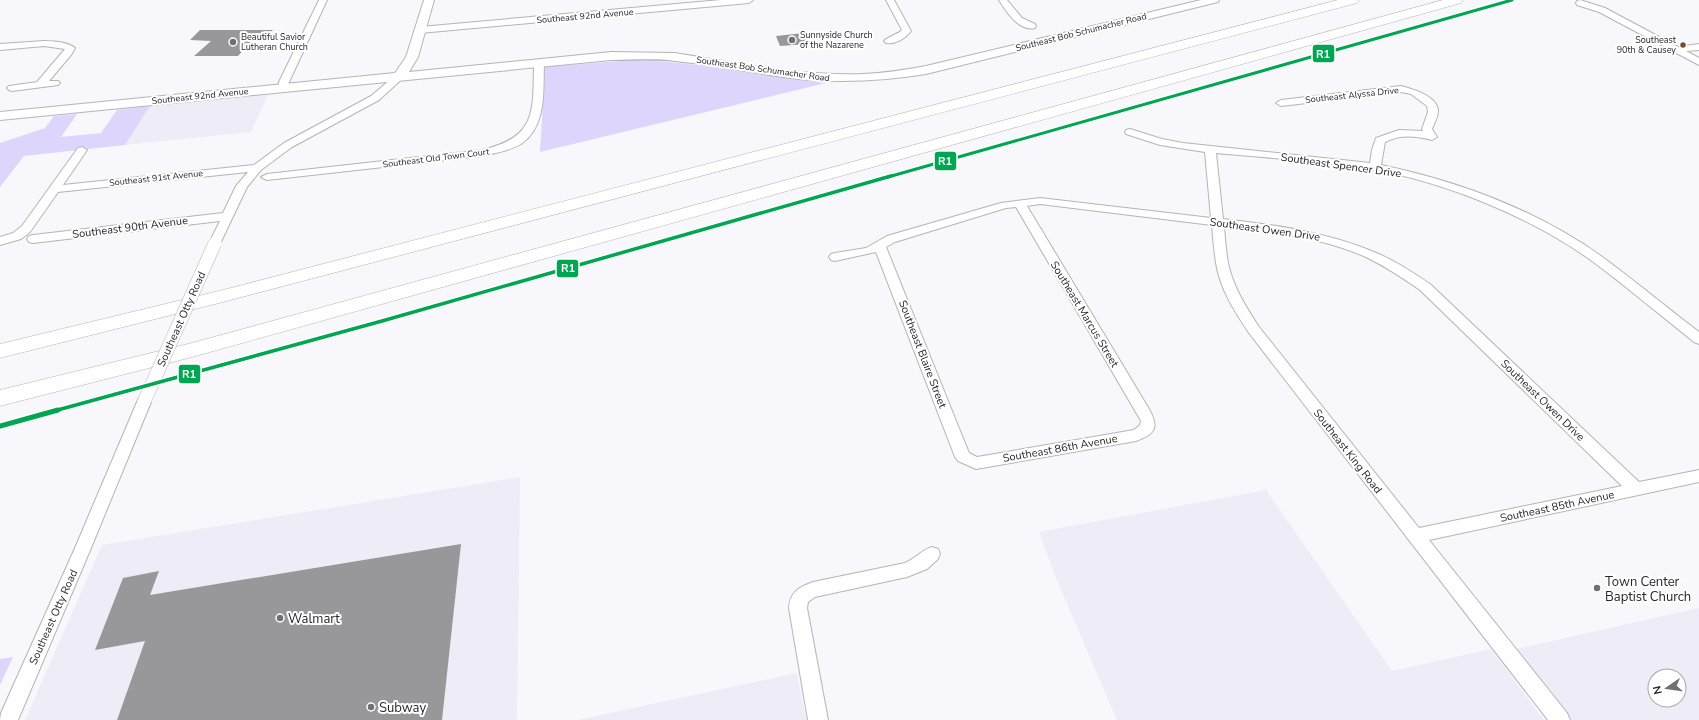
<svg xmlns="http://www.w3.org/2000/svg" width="1699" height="720" font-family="'Nunito Sans',sans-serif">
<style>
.built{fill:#edecf7;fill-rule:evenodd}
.forest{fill:#ddd5fc}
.building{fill:#98989b}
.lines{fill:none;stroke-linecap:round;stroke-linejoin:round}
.minor-casing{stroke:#b4b3b7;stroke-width:2}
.major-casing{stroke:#b4b3b7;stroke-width:2}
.highway-casing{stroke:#b4b3b7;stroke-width:1}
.minor{fill:#fefeff;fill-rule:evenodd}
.major{fill:#fefeff;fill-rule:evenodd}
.highway{fill:#fefeff;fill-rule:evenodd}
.minor-bridge-casing{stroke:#b4b3b7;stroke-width:14;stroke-linecap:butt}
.minor-bridge{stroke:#fefeff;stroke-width:13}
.rail-1-far2-casing{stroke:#fff;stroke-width:5}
.rail-1-far1-casing{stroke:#fff;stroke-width:6}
.rail-1-casing{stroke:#fff;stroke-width:8}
.rail-1-far2{stroke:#00a651;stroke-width:3}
.rail-1-far1{stroke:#00a651;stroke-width:3.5}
.rail-1{stroke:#00a651;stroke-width:5}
.poi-dot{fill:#707073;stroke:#fff;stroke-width:1.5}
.bus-dot{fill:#7a4b2a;stroke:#fff;stroke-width:1.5}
.labels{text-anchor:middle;stroke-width:4;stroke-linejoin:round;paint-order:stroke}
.far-street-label{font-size:9px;fill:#262629;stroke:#fff}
.far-poi-label{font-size:9px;fill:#262629;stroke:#fff;text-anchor:start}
.far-bus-label{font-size:9px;fill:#262629;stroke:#fff;text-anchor:end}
.street-label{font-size:11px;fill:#262629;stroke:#fff}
.near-poi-label{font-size:13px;fill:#262629;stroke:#fff;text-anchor:start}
.line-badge{stroke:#fff;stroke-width:1.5}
.badge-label{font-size:11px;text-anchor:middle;font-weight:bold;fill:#fff}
</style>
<rect width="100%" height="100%" fill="#f8f8fc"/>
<path class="built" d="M268,95l-17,37 -126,13 25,-39z
M520,477l-3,243h-492l77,-175z
M1266,490l126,181 99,-22 53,71h-427l-61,-142 -17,-46z
M1699,608v112h-127l-56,-71zM1655,676h24v24h-24z
M797,673l9,47h-229z"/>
<path class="forest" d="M632,60c67,1 131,18 198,22l-290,70 5,-85z
M150,106l-25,39 -101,11 -24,31v-44l45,-15 9,-12 23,-2 -16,23 40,-4 16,-23z
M13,657l-13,28v-26z"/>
<path class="building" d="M200,30h73l-11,11h-10l-14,15h-44l17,-15 -21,-1z
M804,33l4,11 -28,2 -4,-10z
M461,544l-19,176h-325l28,-79 -50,9 28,-72 36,-7 -9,24z"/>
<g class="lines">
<defs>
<path id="minor" d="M319,0h8l-38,82 -3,8h-6l-2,-2 1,-6z
M721,0h32l-4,3 -329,30 -4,-3 4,-3z
M886,0h8l17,31c-5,7 -16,14 -25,12l-2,-2c5,-5 13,-6 18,-11z
M999,0h8l15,18 13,6 1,2 -1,2c-16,4 -29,-17 -36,-28z
M1580,0l25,8 73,39 21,-3v6l-13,1 13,7v7l-100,-53 -22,-7 -1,-2 1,-2z
M44,41c10,0 24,1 31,7l-4,7 -22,26h9l2,2 -2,2 -46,6 -3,-1 -2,-2 2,-2 28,-4 28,-33 -21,-3 -44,4v-6z
M539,60l5,3c-1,28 3,63 -23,81 -12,7 -26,9 -39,12l-215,24 -6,-3 6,-3 215,-24c55,-13 51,-38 52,-87z
M400,73l3,1 2,2 -2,2 -24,22 -87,47 -31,23 -14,17 -28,59h-8l-2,-3 11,-22 -187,22 -4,-1 -2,-3 2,-3 4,-1 190,-22 13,-27 12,-14 -190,20 -28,40 -9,7 -21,6v-8l13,-4 9,-7 56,-78 4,-1 5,3 -24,35 191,-20 30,-22 87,-47 26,-22z
M1401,86c11,3 37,10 37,25 0,6 -4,13 -6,18l5,8 -5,3c-17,-4 -31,-6 -47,2l-4,23c77,16 155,45 220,91 33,24 65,51 98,76v12l-5,-2c-34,-27 -67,-55 -102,-81 -59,-43 -145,-78 -216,-91 -53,-9 -107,-12 -160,-17l7,66c52,6 103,13 151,33 20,8 38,20 56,32l209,198 60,-12v12l-270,58 138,173 3,7h-22l-299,-387c-14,-21 -29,-44 -33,-70 -2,-13 -3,-25 -4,-38l-172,-21 -13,2 122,203c10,18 7,25 -13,32l-160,28 -18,-8 -3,-4 -79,-205 -41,9 -4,-1 -2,-3 2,-3 4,-1 31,-5 21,-12 114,-33 39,-5 171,20 -6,-66 -45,-7 -34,-11 -1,-2 1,-2 4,-1 32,10 21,4 187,20 2,-13 4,-12 23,-8 24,1 -1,-2 6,-17 -1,-6 -16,-12 -10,-2 -120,14 -5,-3 5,-3zM1016,207l121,207 4,7 -1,4 -6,5 -157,27 -8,-4 -83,-206 9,-5 111,-34zM1224,226c48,6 99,11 144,32 18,9 35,20 52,32l202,196 -203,42 -160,-201c-13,-20 -26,-40 -31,-64 -2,-12 -3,-24 -4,-37z
M144,397l5,1 2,4 -60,146 -73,172h-18l1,-7 74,-165 62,-146 2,-4z
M932,547l6,2 2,5 -2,5 -11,10 -20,8 -92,20 -7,5 -1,6 21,112h-20l-19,-112c1,-16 10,-21 24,-26l92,-19c11,-5 17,-13 27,-16z"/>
<path id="major" d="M424,0h10l-16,57 -9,15 202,-20 64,1c62,10 125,23 188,21 21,-1 42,-4 63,-8l275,-66h18l-1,2 -292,72c-43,7 -84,9 -127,5 -42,-5 -83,-14 -124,-18 -21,-3 -43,-1 -64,-1l-611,60v-8l395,-39 11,-16z"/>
<path id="highway" d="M1338,0h21l-2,3 -1134,299 -223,56v-14l223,-54z
M1443,0h20l-2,3 -1269,354 -192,49v-16l192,-47z"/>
</defs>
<use href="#minor" class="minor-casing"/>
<use href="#major" class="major-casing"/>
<use href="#highway" class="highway-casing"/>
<use href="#minor" class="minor"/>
<use href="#major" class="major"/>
<use href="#highway" class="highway"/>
<defs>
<path id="minor-bridge" d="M144,402l71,-159"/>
</defs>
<use href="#minor-bridge" class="minor-bridge-casing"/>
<use href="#minor-bridge" class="minor-bridge"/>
<defs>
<path id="rail-1-far2" d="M888,177l624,-177"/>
<path id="rail-1-far1" d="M54,411l328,-90 509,-145"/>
<path id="rail-1" d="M0,426l58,-16"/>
</defs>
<use href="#rail-1-far2" class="rail-1-far2-casing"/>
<use href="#rail-1-far1" class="rail-1-far1-casing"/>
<use href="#rail-1" class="rail-1-casing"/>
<use href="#rail-1-far2" class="rail-1-far2"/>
<use href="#rail-1-far1" class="rail-1-far1"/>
<use href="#rail-1" class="rail-1"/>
</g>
<g class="poi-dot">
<circle cx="792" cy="40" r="4"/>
<circle cx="233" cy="42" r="4"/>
<circle cx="1597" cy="588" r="4"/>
<circle cx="280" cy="618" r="4"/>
<circle cx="371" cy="707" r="4"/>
</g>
<circle class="bus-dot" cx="1683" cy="45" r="3.5"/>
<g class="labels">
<g class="far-street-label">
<text transform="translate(585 16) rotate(-5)" y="3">Southeast 92nd Avenue</text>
<text transform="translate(1081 32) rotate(-14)" y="3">Southeast Bob Schumacher Road</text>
<text transform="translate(763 69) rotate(8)" y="3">Southeast Bob Schumacher Road</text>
<text transform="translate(1352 95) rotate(-6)" y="3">Southeast Alyssa Drive</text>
<text transform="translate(200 96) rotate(-6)" y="3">Southeast 92nd Avenue</text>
<text transform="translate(436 158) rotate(-7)" y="3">Southeast Old Town Court</text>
<text transform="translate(156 178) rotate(-6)" y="3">Southeast 91st Avenue</text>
</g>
<g class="far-poi-label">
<text x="800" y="38">Sunnyside Church<tspan x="800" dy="10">of the Nazarene</tspan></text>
<text x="241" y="40">Beautiful Savior<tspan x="241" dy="10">Lutheran Church</tspan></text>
</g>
<g class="far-bus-label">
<text x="1676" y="43">Southeast<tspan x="1676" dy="10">90th &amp; Causey</tspan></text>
</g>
<g class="street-label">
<text transform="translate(1341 165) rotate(8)" y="4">Southeast Spencer Drive</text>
<text transform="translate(130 227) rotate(-7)" y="4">Southeast 90th Avenue</text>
<text transform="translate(1265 229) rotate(8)" y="4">Southeast Owen Drive</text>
<text transform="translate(1085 314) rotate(59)" y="4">Southeast Marcus Street</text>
<text transform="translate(181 319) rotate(-66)" y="4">Southeast Otty Road</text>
<text transform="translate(923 354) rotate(69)" y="4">Southeast Blaire Street</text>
<text transform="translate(1543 400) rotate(44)" y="4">Southeast Owen Drive</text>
<text transform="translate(1060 448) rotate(-10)" y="4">Southeast 86th Avenue</text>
<text transform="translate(1348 451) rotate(52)" y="4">Southeast King Road</text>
<text transform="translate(1557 506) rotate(-12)" y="4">Southeast 85th Avenue</text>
<text transform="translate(53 617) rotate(-66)" y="4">Southeast Otty Road</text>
</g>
<g class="near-poi-label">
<text x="1605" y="586">Town Center<tspan x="1605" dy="15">Baptist Church</tspan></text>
<text x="288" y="623">Walmart</text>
<text x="379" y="712">Subway</text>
</g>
</g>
<g class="line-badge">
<rect x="1312" y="44" width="23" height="19" rx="4" fill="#00a651"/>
<rect x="934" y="151" width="23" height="20" rx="4" fill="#00a651"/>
<rect x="556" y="259" width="23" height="19" rx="4" fill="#00a651"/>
<rect x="178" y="364" width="23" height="20" rx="4" fill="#00a651"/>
</g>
<g class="badge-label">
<text x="1323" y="58">R1</text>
<text x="945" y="165">R1</text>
<text x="568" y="272">R1</text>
<text x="189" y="378">R1</text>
</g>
<g transform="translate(1667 688) rotate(257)"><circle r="19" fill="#ffffff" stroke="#a8a8a9"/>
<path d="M0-3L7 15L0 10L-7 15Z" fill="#707073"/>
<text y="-6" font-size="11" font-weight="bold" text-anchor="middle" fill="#262629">N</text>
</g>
</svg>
